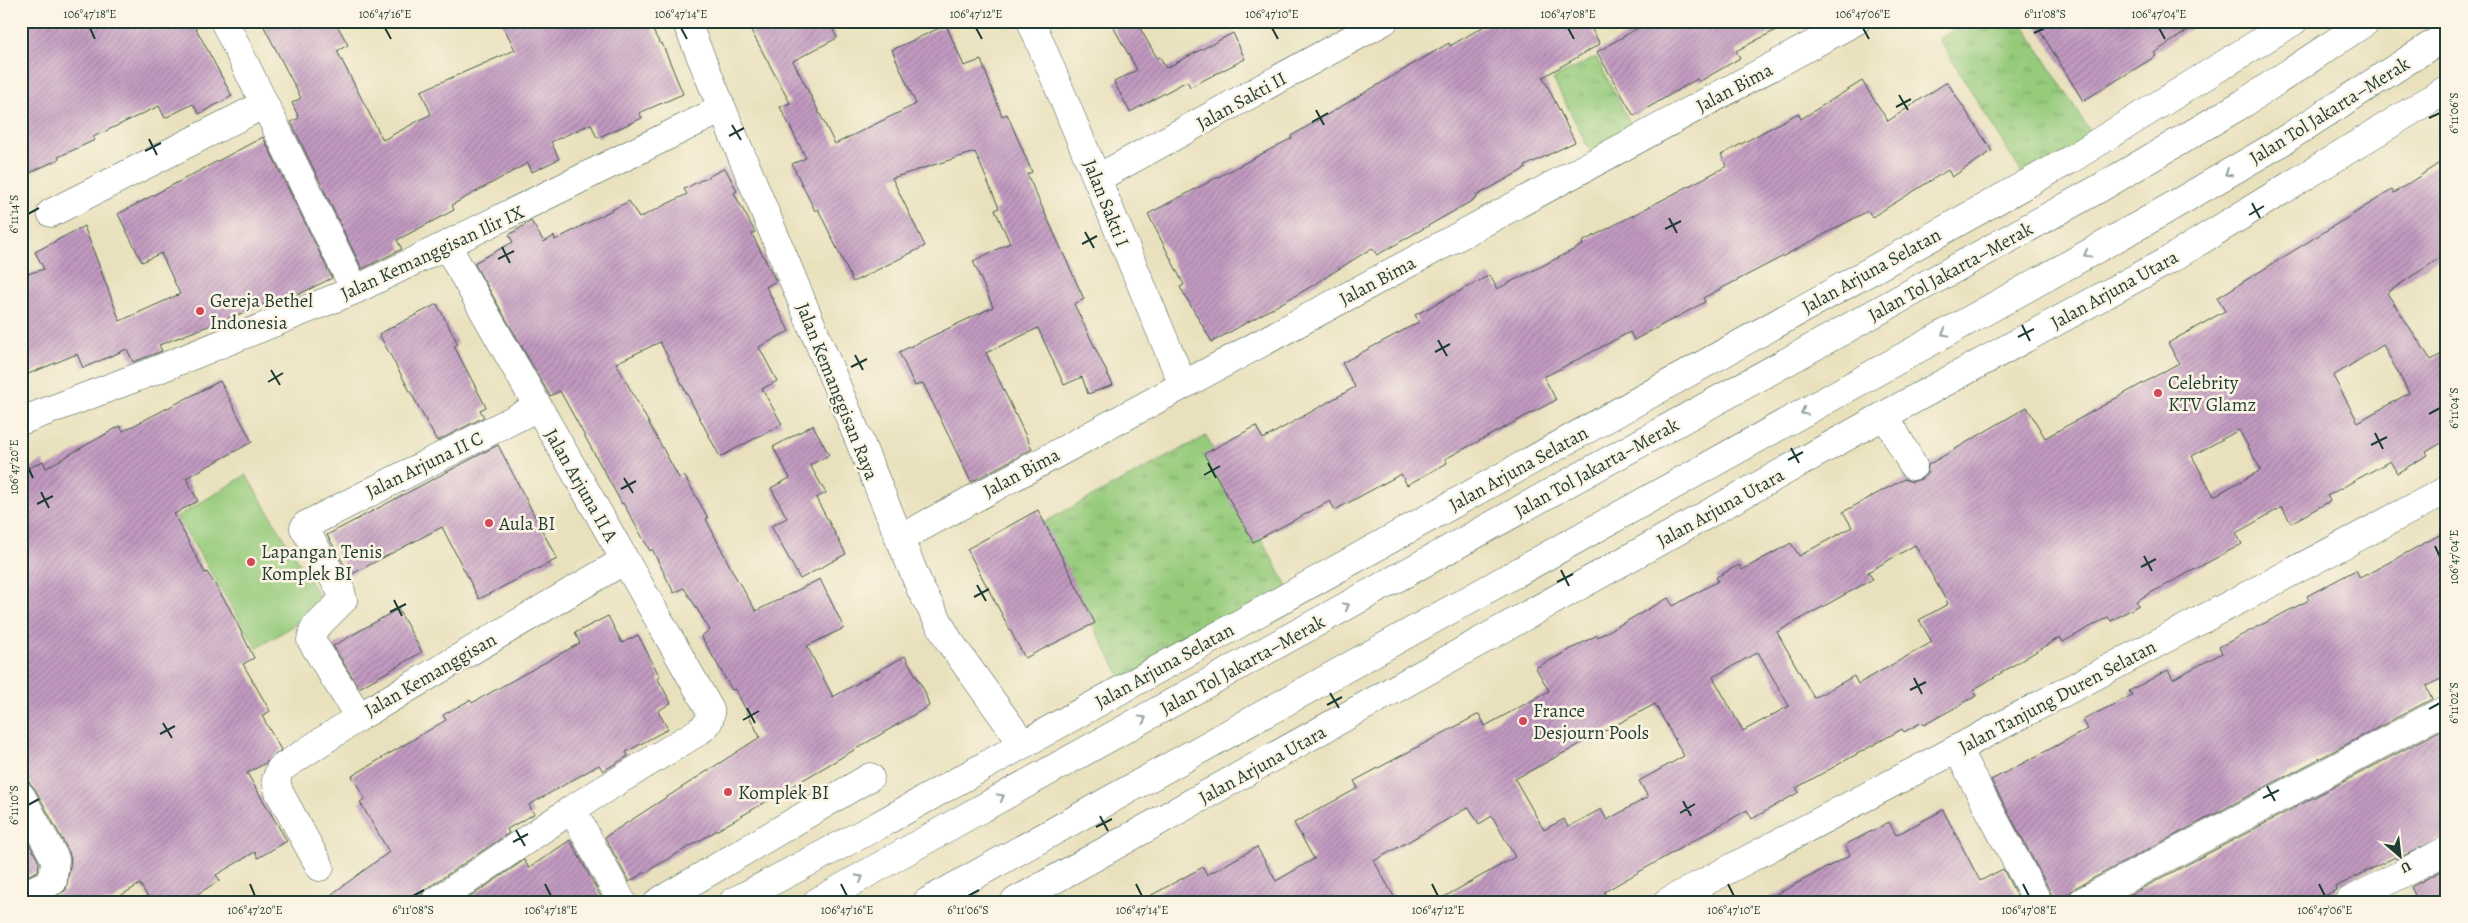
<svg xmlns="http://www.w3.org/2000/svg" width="2468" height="923" font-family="Alegreya,serif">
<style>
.grass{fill:url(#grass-tufts);stroke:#5a8458}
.garden{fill:#96cb7c;stroke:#5a8458}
.building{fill:url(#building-hatch);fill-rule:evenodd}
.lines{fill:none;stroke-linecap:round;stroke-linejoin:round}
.minor-casing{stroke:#3d5649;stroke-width:29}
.major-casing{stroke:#3d5649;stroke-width:29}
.highway-casing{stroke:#3d5649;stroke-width:29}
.minor{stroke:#fff;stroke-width:28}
.major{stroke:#fff;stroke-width:28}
.highway{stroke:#fff;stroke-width:28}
.oneway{stroke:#8f9e9a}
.ticks{fill:none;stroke:#1f3d34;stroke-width:2}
.poi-dot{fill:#d1495b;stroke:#fcf5e5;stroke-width:2}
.labels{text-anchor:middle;stroke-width:5;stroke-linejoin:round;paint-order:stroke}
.street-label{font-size:19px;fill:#1f3d34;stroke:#fcf5e5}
.poi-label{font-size:19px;fill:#1f3d34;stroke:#fcf5e5;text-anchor:start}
.neatline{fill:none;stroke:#1f3d34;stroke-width:2}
.ticks-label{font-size:12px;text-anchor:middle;fill:#1f3d34}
</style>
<defs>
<pattern id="grass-tufts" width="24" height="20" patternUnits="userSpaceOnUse" patternTransform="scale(1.25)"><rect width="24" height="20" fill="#96cb7c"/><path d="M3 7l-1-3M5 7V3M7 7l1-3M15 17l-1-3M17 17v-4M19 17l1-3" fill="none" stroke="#7aa666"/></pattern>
<pattern id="building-hatch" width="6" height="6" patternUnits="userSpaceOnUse" patternTransform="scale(1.25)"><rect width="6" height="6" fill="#c29ac1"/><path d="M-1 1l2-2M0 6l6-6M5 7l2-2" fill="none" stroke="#9d7f9e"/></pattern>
</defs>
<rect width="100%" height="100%" fill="#fcf5e5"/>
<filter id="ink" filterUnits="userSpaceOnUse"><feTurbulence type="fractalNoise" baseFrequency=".02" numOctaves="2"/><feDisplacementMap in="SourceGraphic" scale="10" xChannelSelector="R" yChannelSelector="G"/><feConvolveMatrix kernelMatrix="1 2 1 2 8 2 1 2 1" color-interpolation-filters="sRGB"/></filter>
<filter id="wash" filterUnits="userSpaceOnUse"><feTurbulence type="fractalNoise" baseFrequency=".0096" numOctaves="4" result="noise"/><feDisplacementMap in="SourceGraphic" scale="20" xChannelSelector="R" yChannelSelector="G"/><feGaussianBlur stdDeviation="1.12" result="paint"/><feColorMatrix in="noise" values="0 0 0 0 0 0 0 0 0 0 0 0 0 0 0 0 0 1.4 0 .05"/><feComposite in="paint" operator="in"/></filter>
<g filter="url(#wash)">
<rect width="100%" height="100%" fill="#e9e1bd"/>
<path class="grass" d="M1968,21h53l75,120 -68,42 -89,-144z
M1596,57l40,77 -43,22 -40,-77z
M1206,436l83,154 -167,89 -83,-154z"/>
<path class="garden" d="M246,475l79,131 -68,42 -80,-131z"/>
<g id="blocks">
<path class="building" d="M33,21h159l40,75 -33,18 -6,-10 -28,14 -6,-12 -66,31 2,3 -37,17 1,2 -38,18v-150z
M261,21h74l13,24 -11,6 46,89 48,-26 -10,-23 94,-41 -14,-29h147l12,23 2,-1 21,51 -44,19 3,5 -45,20 -6,-14 -40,18 8,17 -27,13 -4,-9 -76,42 2,5 -57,30 5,9 -40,20 -71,-147 8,-4 -7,-15 9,-5z
M746,21h83l8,17 -44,23 42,83 81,-40 -24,-54 54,-25 18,41 17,-6 21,56 5,-2 25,58 -5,2 57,125 -10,5 39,81 -25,9 -6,-17 -18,8 -26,-57 -52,25 46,96 -61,33 -48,-99 -8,3 -16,-34 94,-45 -20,-46 37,-18 -15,-33 4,-2 -24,-56 -83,26 33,68 -72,36 -35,-73 -3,2 -23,-47 14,-6 -26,-51 10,-4z
M1110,21h26l21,37 3,-1 6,11 67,-35 12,26 -55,28 -3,-6 -57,31 -16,-30 23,-12z
M1493,21h94l13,23 -57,33 32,65 -50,24 1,2 -50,28 1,2 -100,57 -5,-7 -65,41 -95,53 -32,-55 4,-2 -36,-71 144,-76 -1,-2 158,-93 1,3z
M1650,21h143l-57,30 4,7 -41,24 -2,-3 -63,37 -37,-64z
M2034,21h168l-48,32 2,3 -73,45z
M1862,81l26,40 59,-39 45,69 -40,26 -4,-7 -76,47 -4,-6 -90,48 -75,39 2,4 -71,38 -4,-8 -86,45 12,23 -111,59 2,4 -40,22 -6,-11 -66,36 -5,-9 -77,41 -49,-88 52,-28 7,13 92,-52 -13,-24 77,-41 -4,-7 75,-40 7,14 86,-44 -1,-3 145,-76 -6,-11 77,-42 3,6z
M263,137l69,141 -49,24 -2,-4 -122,47 3,6 -29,11 -6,-13 -44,19 -6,-14 -56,23v-101l23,-7 -9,-17 49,-26 36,95 60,-27 -19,-41 -19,9 -24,-48z
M2447,158v95l-60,40 44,67 16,-9v89l-21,12 2,3 -31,18 -7,-12 -63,35 3,5 -39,22 -9,-16 -46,26 6,11 -106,57 3,4 -28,16 -3,-4 -45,25 -3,-5 -87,53 3,6 -52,29 -2,-3 -18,10 -2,-3 -106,59 3,4 -47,27 -5,-9 -143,82 2,3 -12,7h-159l80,-45 -23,-41 -13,8 -10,-17 -95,54 23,41h-258l64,-35 4,8 50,-28 19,34 38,-22 -20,-36 64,-35 -4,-7 125,-67 6,12 64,-35 -13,-23 61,-33 1,2 70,-39 5,8 45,-25 -2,-4 23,-12 3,5 49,-27 8,13 53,-29 -9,-15 61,-33 8,3 9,-3 6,-5 1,-9 99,-58 18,31 134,-75 -11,-20 57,-32 -8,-13 175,-108 2,3zM2383,345l26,48 -51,29 -25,-46zM2239,430l22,40 -47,26 -22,-40zM1915,545l33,59 -29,16 13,22 -74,42 -4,-8 -40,22 -37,-66 96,-53 -5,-7zM1758,652l31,54 -46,25 -30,-54zM1655,704l29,52 -45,25 9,16 -41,23 -6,-11 -33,18 -4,-8 -20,11 -29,-51z
M725,168l12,23 -3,2 21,39 -3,2 24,47 -10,6 23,44 -30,16 18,34 -15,8 20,35 -62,33 -60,-115 -44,21 63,115 5,-3 24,43 -2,1 29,57 21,35 64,-32 24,49 -37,18 26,51 72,-41 20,36 4,14 -300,176 -24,-45 155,-100 -25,-48 -3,1 -31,-54 9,-6 -26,-42 -10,5 -22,-44 -2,2 -27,-48 -1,1 -62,-113 -10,5 -76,-133 39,-21 -4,-7 22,-14 13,21 10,-6 1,4 74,-39 10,17 48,-24 -3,-5z
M437,304l21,40 -4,2 32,61 -6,3 4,7 -47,24 -58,-107z
M220,381l32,61 -66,36 12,23 -24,13 31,59 2,-1 23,37 24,49 -11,6 27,47 -8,5 19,34 -15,13 -19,10 40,68 -29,17 -3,-6 -39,23 4,5 -35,22h-34l-11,-18 -30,18h-64l20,-12 5,-30 -2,-8 -34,-63 -6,-7 -8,-2v-308l22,-11 3,7 74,-42 3,5z
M813,425l16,30 -19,10 16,28 -10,5 30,56 -46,25 -29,-53 16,-8 -16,-30 19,-10 -17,-31z
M498,445l59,114 -78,40 -37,-72 -92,48 -23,-40z
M1038,510l57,113 -70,35 -58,-109z
M2447,531v145l-21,10 6,13 -357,189 -6,6 -3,8h-13l-1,-7 -61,-115 97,-51 -5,-9 49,-25 -3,-4 39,-21 5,9 49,-26 -3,-6 90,-47 -2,-4 49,-26 4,8z
M398,609l24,43 -63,36 -26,-42z
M608,616l14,27 16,-8 22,42 -2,2 13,24 -13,8 10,18 -42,23 2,4 -25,15 -4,-6 -70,40 5,9 -27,15 2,4 -83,56 -5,6 -1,7h-99l68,-50 -29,-50 5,-3 -13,-23 94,-56 -3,-5 27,-15 2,3 108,-60 -5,-10z
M2447,727v108l-50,24 -2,-2 -60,30 1,3 -23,12h-197z
M1943,810l37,71 23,-12 17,33h-258l88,-47 -5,-10 44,-23 7,13z
M21,829l18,33 -1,9 -17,8z
M570,840l34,62h-141l61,-42 5,8z
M2447,868v34h-29l-7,-15z"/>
</g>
</g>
<g filter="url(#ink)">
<use href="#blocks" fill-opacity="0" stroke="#3d5649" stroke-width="1"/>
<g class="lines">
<defs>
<path id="minor" d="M224,21l131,269
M686,21l235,569 28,51 74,103
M1031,21l152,364
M1098,178l286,-157
M51,213l212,-108
M1885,415l28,51
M21,421l138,-52 196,-79 367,-181
M899,539l957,-518
M359,717l-48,-77 3,-11 29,-29 -2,-9 -37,-63 2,-3 232,-118
M1957,749l81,153
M21,796l34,63 -2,22 -32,15
M572,809l50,93
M320,867l-41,-75 -3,-12 4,-11 79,-52 266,-157
M435,902l137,-93 126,-77c9,-7 13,-10 12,-22l-263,-464
M658,902l212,-125
M1667,902l780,-412
M2082,902l365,-193
M2348,902l99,-52"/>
<path id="major" d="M733,902l144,-76 1194,-667 223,-138
M1014,902l871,-487 284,-155 278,-171"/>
<path id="highway" d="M817,902l142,-81 1141,-633 144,-85 123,-82
M927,902l1218,-680 130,-76 172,-111"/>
</defs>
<use href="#minor" class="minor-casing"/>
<use href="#major" class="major-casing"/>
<use href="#highway" class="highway-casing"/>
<use href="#minor" class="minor"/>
<use href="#major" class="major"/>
<use href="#highway" class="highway"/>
</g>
<defs><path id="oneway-chevron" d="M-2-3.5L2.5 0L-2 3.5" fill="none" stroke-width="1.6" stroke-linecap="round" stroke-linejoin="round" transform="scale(1.25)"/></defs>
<g class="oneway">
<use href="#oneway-chevron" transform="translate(2228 173) rotate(150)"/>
<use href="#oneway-chevron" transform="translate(2087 254) rotate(151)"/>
<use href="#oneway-chevron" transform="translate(1945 333) rotate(151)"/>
<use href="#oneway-chevron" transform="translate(1804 412) rotate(151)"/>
<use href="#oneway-chevron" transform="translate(1346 606) rotate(-29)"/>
<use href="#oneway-chevron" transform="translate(1143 719) rotate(-29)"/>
<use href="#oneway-chevron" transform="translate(1001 797) rotate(-29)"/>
<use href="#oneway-chevron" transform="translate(860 878) rotate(-30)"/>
</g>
</g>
<path class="ticks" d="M90,28l5,11M385,28l6,11M681,28l6,11M976,28l6,11M1272,28l6,11M1568,28l6,11M1863,28l6,11M2159,28l6,11M2034,33l11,-5M1899,95l9,15M1896,107l15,-8M1316,110l8,15M2429,118l11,-5M1312,122l16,-9M732,125l9,15M729,136l15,-8M149,139l8,16M145,151l16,-8M2252,203l8,15M28,214l11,-6M2249,215l15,-9M1669,218l8,15M1665,229l16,-8M1085,232l9,16M1082,244l15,-8M502,247l8,16M498,259l16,-8M2022,325l8,16M2018,337l16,-8M1438,340l9,16M1435,352l15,-8M855,355l8,15M851,367l16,-8M271,370l9,15M268,382l15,-9M2429,414l11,-6M2375,433l8,16M2371,445l16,-8M1791,448l8,15M1788,460l15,-8M1208,463l8,15M28,467l5,11M1204,475l16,-9M624,478l9,15M621,489l15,-8M41,492l8,16M37,504l16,-8M2435,546l5,11M2144,556l8,15M2141,567l15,-8M1561,570l8,16M1557,582l16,-8M977,585l9,16M974,597l15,-8M394,600l8,16M390,612l16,-8M1914,678l8,16M1910,690l16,-8M1330,693l9,15M1327,705l15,-8M747,708l8,15M2429,709l11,-6M743,720l16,-9M163,723l9,15M160,734l15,-8M2267,786l8,15M2263,798l16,-8M1683,801l8,15M28,805l11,-6M1680,813l15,-9M1100,816l8,15M1096,827l16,-8M516,830l9,16M513,842l15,-8M250,884l5,12M545,884l6,12M841,884l6,12M1136,884l6,12M1432,884l6,12M1728,884l6,12M2023,884l6,12M2319,884l6,12M413,896l11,-6M968,896l11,-6"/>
<g class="poi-dot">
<circle cx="200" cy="311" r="5"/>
<circle cx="2158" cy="393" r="5"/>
<circle cx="489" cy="523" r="5"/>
<circle cx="251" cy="562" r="5"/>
<circle cx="1523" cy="721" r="5"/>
<circle cx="728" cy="792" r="5"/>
</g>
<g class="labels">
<g class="street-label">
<text transform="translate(1734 87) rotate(-28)" y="7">Jalan Bima</text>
<text transform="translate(1241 100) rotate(-29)" y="7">Jalan Sakti II</text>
<text transform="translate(2329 110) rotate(-32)" y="7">Jalan Tol Jakarta–Merak</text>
<text transform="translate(1107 203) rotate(68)" y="7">Jalan Sakti I</text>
<text transform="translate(432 252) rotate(-25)" y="7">Jalan Kemanggisan Ilir IX</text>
<text transform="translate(1871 270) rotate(-29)" y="7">Jalan Arjuna Selatan</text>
<text transform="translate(1950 271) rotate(-29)" y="7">Jalan Tol Jakarta–Merak</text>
<text transform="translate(1377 280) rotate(-28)" y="7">Jalan Bima</text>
<text transform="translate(2114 289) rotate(-29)" y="7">Jalan Arjuna Utara</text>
<text transform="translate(838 391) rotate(68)" y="7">Jalan Kemanggisan Raya</text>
<text transform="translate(424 464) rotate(-26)" y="7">Jalan Arjuna II C</text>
<text transform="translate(1596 467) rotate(-29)" y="7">Jalan Tol Jakarta–Merak</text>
<text transform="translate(1518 468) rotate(-29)" y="7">Jalan Arjuna Selatan</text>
<text transform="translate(1021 472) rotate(-28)" y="7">Jalan Bima</text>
<text transform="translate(582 485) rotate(60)" y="7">Jalan Arjuna II A</text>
<text transform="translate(1720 507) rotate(-29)" y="7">Jalan Arjuna Utara</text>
<text transform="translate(1242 664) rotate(-29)" y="7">Jalan Tol Jakarta–Merak</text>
<text transform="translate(1164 665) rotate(-29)" y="7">Jalan Arjuna Selatan</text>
<text transform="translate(430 674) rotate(-30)" y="7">Jalan Kemanggisan</text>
<text transform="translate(2057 696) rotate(-28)" y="7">Jalan Tanjung Duren Selatan</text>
<text transform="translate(1262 764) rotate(-29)" y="7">Jalan Arjuna Utara</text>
</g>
<g class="poi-label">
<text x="210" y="307">Gereja Bethel<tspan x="210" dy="22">Indonesia</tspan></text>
<text x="2168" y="389">Celebrity<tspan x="2168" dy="22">KTV Glamz</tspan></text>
<text x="499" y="530">Aula BI</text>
<text x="261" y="558">Lapangan Tenis<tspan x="261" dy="22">Komplek BI</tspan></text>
<text x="1533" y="717">France<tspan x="1533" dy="22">Desjourn Pools</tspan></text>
<text x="738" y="799">Komplek BI</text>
</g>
</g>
<rect width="2468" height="923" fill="none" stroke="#fcf5e5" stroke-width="55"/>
<g transform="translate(2400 856) rotate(152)" stroke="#fcf5e5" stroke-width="4" paint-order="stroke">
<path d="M0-4L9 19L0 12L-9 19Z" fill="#1f3d34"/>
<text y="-8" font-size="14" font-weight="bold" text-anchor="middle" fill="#1f3d34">U</text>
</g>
<rect x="28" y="28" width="2412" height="868" class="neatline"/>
<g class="ticks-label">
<text x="90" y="18">106°47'18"E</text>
<text x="385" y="18">106°47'16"E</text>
<text x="681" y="18">106°47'14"E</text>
<text x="976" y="18">106°47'12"E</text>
<text x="1272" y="18">106°47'10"E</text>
<text x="1568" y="18">106°47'08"E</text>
<text x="1863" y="18">106°47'06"E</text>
<text x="2045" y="18">6°11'08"S</text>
<text x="2159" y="18">106°47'04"E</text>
<text transform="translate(2454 113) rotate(-90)" y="4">6°11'06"S</text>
<text transform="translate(14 214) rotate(-90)" y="4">6°11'14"S</text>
<text transform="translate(2454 408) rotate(-90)" y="4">6°11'04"S</text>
<text transform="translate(14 467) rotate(-90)" y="4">106°47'20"E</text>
<text transform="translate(2454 557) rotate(-90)" y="4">106°47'04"E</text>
<text transform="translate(2454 703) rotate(-90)" y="4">6°11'02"S</text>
<text transform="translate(14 805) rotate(-90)" y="4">6°11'10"S</text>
<text x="255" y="914">106°47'20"E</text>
<text x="413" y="914">6°11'08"S</text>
<text x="551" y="914">106°47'18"E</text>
<text x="847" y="914">106°47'16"E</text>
<text x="968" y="914">6°11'06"S</text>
<text x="1142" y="914">106°47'14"E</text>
<text x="1438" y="914">106°47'12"E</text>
<text x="1734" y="914">106°47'10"E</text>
<text x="2029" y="914">106°47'08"E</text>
<text x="2325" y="914">106°47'06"E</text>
</g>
</svg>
